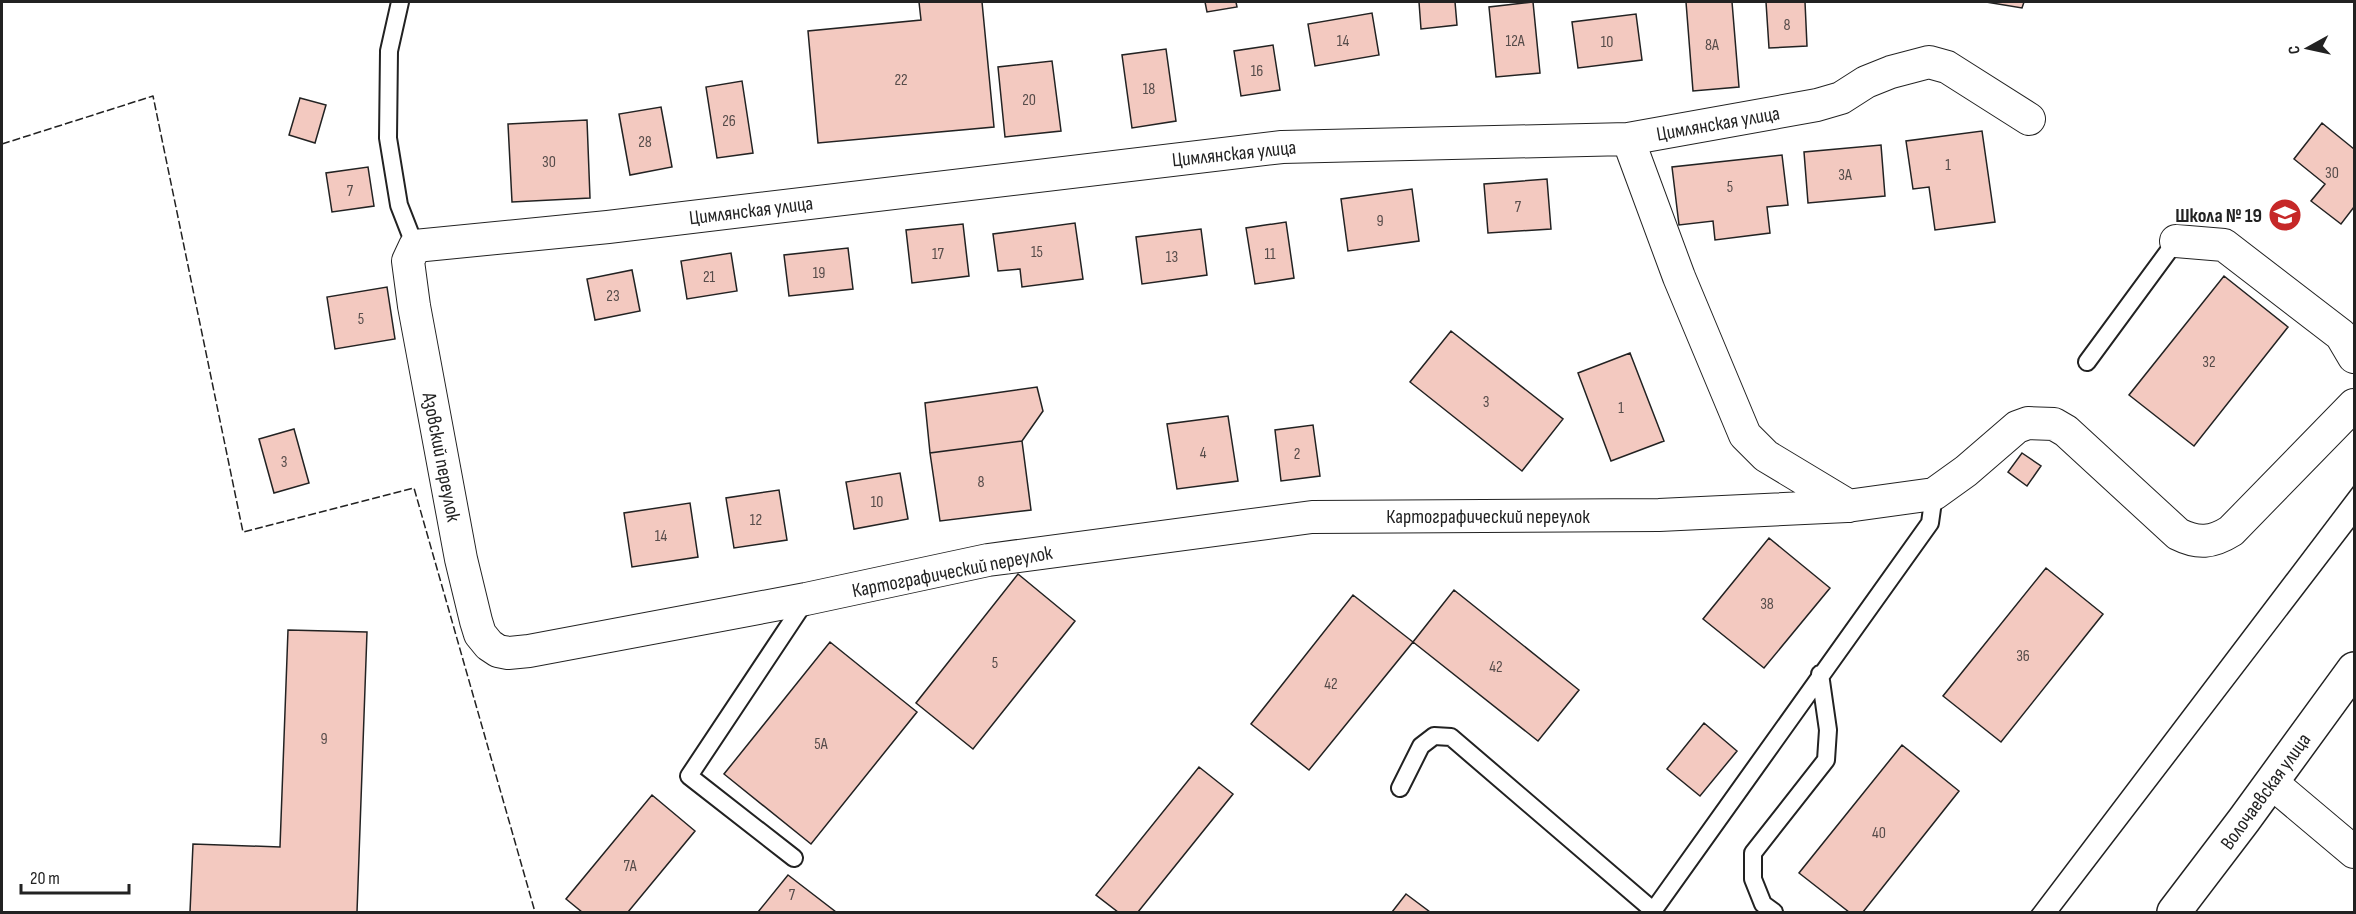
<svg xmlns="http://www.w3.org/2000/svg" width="2356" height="914" font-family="'Sofia Sans Condensed',sans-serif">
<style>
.building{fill:#f3c9c0;stroke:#222;stroke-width:1.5}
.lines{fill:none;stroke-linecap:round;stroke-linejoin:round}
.service-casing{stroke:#222;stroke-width:20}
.minor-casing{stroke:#222;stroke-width:34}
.primary-casing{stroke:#222;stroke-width:36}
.service{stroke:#fff;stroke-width:16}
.minor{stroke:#fff;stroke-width:32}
.primary{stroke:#fff;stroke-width:33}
.tram{stroke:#222;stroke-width:1.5}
.fence{stroke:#222;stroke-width:1.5;stroke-dasharray:8 3;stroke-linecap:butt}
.labels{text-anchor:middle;stroke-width:4.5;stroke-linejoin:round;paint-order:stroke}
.number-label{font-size:16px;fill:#564c4a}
.street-label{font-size:20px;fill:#222;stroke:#fff}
.poi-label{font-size:20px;font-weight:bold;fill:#222;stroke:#fff;text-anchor:end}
</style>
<rect width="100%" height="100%" fill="#fff"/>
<path class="building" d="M919,2h63l12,125 -176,16 -10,-112 113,-11z
M1205,2h31l1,5 -30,5z
M1419,2h36l2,23 -36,4z
M1533,2l7,71 -44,4 -7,-70z
M1686,2h46l7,85 -46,4z
M1766,2h39l2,44 -38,2z
M1986,2h38l-2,6z
M1372,13l7,42 -64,11 -7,-42z
M1636,14l6,46 -64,8 -6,-46z
M1273,45l7,45 -39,6 -7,-45z
M1166,49l10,72 -44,7 -10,-73z
M1052,61l9,70 -56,6 -7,-70z
M742,81l11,72 -36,5 -11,-71z
M300,98l26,7 -11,38 -26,-8z
M661,107l11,60 -42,8 -11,-61z
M587,120l3,78 -78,4 -4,-78z
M2322,123l32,26v58l-13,17 -30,-23 14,-17 -31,-25z
M1982,131l13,91 -60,8 -6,-43 -16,2 -7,-48z
M1881,145l4,51 -77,7 -4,-51z
M1782,155l6,50 -21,2 3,26 -55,7 -2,-19 -34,4 -7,-58z
M368,167l6,39 -42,6 -6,-39z
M1547,179l4,50 -63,4 -4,-49z
M1412,189l7,52 -71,10 -7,-52z
M1286,222l8,56 -39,6 -9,-56z
M1075,223l8,56 -61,8 -2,-18 -22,2 -5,-37z
M963,224l6,52 -57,7 -6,-53z
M1201,229l6,46 -65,9 -6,-47z
M848,248l5,41 -64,7 -5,-41z
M731,253l6,38 -50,8 -6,-38z
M632,270l8,41 -45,9 -8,-41z
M2224,276l64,51 -94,119 -65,-51z
M387,287l8,52 -60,10 -8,-52z
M1451,331l112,88 -41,52 -112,-89z
M1630,353l34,88 -53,20 -33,-88z
M1037,387l6,24 -21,30 -92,12 -5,-50z
M1228,416l10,65 -61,8 -10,-65z
M1313,425l7,51 -39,5 -6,-51z
M294,429l15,54 -35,10 -15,-54z
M1022,441l9,69 -91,11 -10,-68z
M2022,453l19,13 -14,20 -19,-14z
M900,473l8,46 -54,10 -8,-47z
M779,490l8,50 -53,8 -8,-50z
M690,503l8,54 -66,10 -8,-54z
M1769,538l61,50 -66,80 -61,-49z
M2046,568l57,46 -102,128 -58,-46z
M1018,574l57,47 -102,128 -57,-46z
M1454,590l125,100 -41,51 -125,-99z
M1353,595l60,47 -104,128 -58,-46z
M288,630l79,2 -10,280h-167l3,-68 87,3z
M830,642l87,70 -106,132 -87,-70z
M1704,723l33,28 -37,45 -33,-27z
M1902,745l57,46 -96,121h-14l-50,-39z
M1199,767l34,27 -95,118h-20l-22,-17z
M652,795l43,36 -67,81h-46l-16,-13z
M788,875l48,37h-78z
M1406,894l24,18h-38z"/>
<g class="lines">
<defs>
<path id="service" d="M400,2l-11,49 -1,87 11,67 16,41
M2087,362l89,-121
M1400,788l21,-42 13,-10 17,1 204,175
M794,858l-105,-82 117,-176
M1653,911l277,-388 4,-29
M1774,912l-11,-8 -10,-25v-26l73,-93 2,-30 -8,-56"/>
<path id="minor" d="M2029,119l-82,-52 -18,-5 -38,10 -25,10 -25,16 -24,7 -189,34 -346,8 -674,80 -193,19 -7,15 6,45 47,253 15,62 4,13 9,11 9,6 10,2 21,-2 277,-52 182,-39 324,-43 347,-2 188,-9 87,-12 32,-23 51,-44 11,-4 26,1 12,7 112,103c20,10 34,9 53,-3l123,-126
M1628,139l51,138 66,158 21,21 83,50
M2176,241l48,4 117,90 13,22
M2272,783l82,69"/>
<path id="primary" d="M2174,912l70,-92 110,-151"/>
</defs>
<use href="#service" class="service-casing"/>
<use href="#minor" class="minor-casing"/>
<use href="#primary" class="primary-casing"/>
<use href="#service" class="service"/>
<use href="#minor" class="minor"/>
<use href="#primary" class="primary"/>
<path class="tram" d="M2031,912l323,-426
M2059,912l295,-385"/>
<path class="fence" d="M2,144l151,-48 90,436 171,-44 121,424"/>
</g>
<defs>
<symbol id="school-disc" viewBox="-11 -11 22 22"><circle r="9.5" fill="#c62828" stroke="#fff"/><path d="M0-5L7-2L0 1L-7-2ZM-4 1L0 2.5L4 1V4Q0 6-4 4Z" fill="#fff"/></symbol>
</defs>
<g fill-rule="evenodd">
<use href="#school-disc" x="2266" y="196" width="38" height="38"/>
</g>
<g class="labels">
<g class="number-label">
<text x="1787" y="30">8</text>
<text x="1343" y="46">14</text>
<text x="1515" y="46">12А</text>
<text x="1607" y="47">10</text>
<text x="1712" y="50">8А</text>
<text x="1257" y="76">16</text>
<text x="901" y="85">22</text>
<text x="1149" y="94">18</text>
<text x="1029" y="105">20</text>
<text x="729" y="126">26</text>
<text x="645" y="147">28</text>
<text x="549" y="167">30</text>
<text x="1948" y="170">1</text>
<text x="2332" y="178">30</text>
<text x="1845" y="180">3А</text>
<text x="1730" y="192">5</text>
<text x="350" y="196">7</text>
<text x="1518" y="212">7</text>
<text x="1380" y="226">9</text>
<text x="1037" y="257">15</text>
<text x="938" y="259">17</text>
<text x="1270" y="259">11</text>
<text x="1172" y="262">13</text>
<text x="819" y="278">19</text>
<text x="709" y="282">21</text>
<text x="613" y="301">23</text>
<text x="361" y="324">5</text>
<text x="2209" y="367">32</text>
<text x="1486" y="407">3</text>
<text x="1621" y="413">1</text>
<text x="1203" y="458">4</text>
<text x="1297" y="459">2</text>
<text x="284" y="467">3</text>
<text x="981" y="487">8</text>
<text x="877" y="507">10</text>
<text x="756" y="525">12</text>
<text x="661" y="541">14</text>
<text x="1767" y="609">38</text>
<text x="2023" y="661">36</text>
<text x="995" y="668">5</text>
<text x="1496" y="672">42</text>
<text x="1331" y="689">42</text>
<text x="324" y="744">9</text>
<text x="821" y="749">5А</text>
<text x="1879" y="838">40</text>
<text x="630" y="871">7А</text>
<text x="792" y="900">7</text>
</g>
<g class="street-label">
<text transform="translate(1718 123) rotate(-10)" y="7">Цимлянская улица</text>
<text transform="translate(1234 153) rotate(-6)" y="7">Цимлянская улица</text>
<text transform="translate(751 210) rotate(-7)" y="7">Цимлянская улица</text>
<text transform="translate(442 457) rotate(79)" y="7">Азовский переулок</text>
<text x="1488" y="523">Картографический переулок</text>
<text transform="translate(952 571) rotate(-11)" y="7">Картографический переулок</text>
<text transform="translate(2265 791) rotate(-54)" y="7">Волочаевская улица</text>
</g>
<g class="poi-label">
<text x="2262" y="222">Школа № 19</text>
</g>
</g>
<rect width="2356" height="914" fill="none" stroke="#222222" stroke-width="6"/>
<g transform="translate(2308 48) rotate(262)" stroke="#ffffff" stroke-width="4.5" paint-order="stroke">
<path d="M0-4.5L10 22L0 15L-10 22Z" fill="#222222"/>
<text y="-9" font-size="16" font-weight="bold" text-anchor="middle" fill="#222222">С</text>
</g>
<path d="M21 884v9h108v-9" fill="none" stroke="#222222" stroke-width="3"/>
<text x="30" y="884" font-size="18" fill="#222222" stroke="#ffffff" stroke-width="4.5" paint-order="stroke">20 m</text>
</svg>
